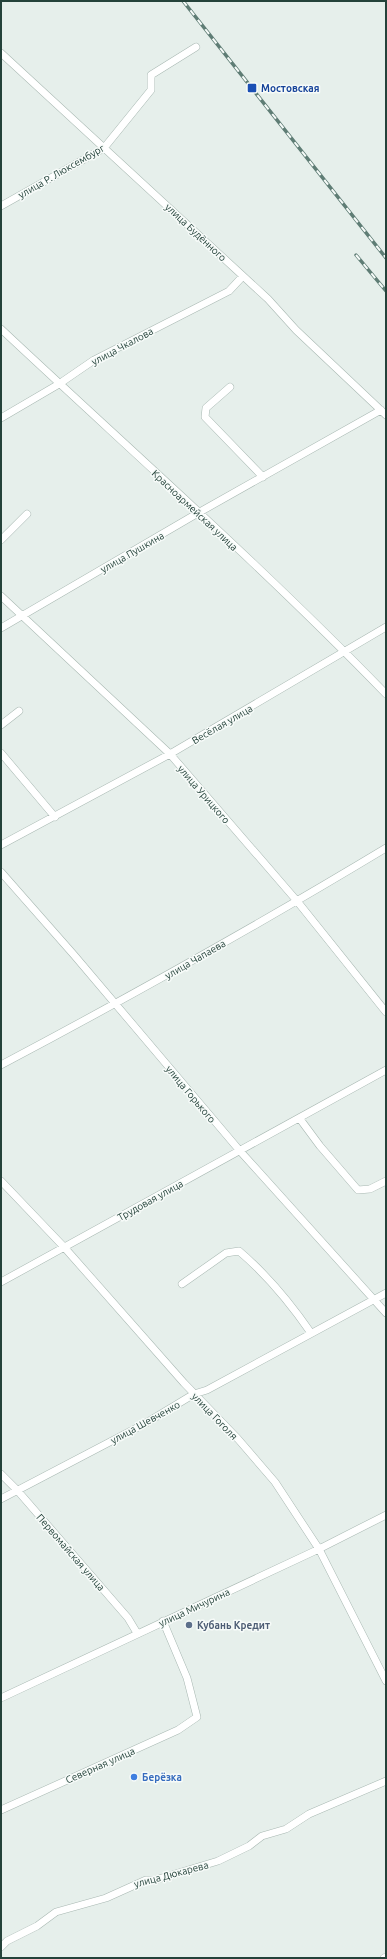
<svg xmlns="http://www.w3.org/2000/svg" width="387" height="1959" font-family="Ubuntu,sans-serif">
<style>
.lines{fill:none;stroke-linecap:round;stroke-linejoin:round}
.minor-casing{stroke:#a8b8b2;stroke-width:8}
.minor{stroke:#fff;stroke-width:7}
.rail-casing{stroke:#5f7d75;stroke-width:3.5}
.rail{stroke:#f7fbf9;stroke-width:2;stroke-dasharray:6;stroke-linecap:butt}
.transit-dot{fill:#1a4fb4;stroke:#f7fbf9;stroke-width:1.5}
.service-dot{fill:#5c6f8a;stroke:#f7fbf9;stroke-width:1.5}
.shop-dot{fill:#3f7fe0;stroke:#f7fbf9;stroke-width:1.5}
.labels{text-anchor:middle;stroke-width:3;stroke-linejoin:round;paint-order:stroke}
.transit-label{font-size:10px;font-weight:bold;fill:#164399;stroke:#f7fbf9;text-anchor:start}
.street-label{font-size:10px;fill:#24423a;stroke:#f7fbf9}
.service-label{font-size:10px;font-weight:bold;fill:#4e5e75;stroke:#f7fbf9;text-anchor:start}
.shop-label{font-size:10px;font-weight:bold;fill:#366cbe;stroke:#f7fbf9;text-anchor:start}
</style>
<rect width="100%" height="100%" fill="#e6efeb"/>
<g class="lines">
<defs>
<path id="minor" d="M1,53l242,223 25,23 28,31 90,85
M1,206l103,-58 47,-58v-15l45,-28
M1,329c129,121 262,238 385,365
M230,387l-24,21 -1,9 58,60
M1,418l58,-34 35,-24 135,-69 14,-15
M1,540l26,-26
M1,596l169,158 127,147 89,111
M1,628l197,-115 183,-103
M1,725l18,-14
M1,753l54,64
M1,845l169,-91 216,-127
M1,872l73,83 166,196 146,162
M1,1065c130,-69 259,-141 385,-217
M300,1119l20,27 38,44 12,-1 16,-8
M1,1181l63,66 120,136 54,56 37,43 44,67 67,132
M1,1282l385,-212
M182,1284l44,-31 13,-2c27,23 52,53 72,82
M1,1474l16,16 111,128 9,15
M1,1499l145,-76 48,-29 13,-4 179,-97
M1,1698l318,-149 67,-34
M1,1810l177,-80 19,-13 -10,-39 -24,-57
M1,1947l6,-6 30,-15 19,-14 50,-14 40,-18h9l63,-19 31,-15 13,-10 24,-7 23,-15 77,-33
M384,1958l2,-1"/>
</defs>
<use href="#minor" class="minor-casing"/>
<use href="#minor" class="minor"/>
<defs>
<path id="rail" d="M183,1l203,257
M356,255l30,36"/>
</defs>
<use href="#rail" class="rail-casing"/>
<use href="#rail" class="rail"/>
</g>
<rect class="transit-dot" x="247" y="83" width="10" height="10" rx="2"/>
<circle class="service-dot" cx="189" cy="1625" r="4"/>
<circle class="shop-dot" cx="134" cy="1777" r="4"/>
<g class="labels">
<g class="transit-label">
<text x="261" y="92">Мостовская</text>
</g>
<g class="street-label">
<text transform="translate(61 171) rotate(-30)" y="4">улица Р. Люксембург</text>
<text transform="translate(196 232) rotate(43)" y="4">улица Будённого</text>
<text transform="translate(122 346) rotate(-28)" y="4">улица Чкалова</text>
<text transform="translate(195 510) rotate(43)" y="4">Красноармейская улица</text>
<text transform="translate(132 552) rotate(-30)" y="4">улица Пушкина</text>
<text transform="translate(222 724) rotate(-30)" y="4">Весёлая улица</text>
<text transform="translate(204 794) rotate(49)" y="4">улица Урицкого</text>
<text transform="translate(195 959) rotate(-30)" y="4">улица Чапаева</text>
<text transform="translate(191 1094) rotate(50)" y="4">улица Горького</text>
<text transform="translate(150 1200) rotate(-29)" y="4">Трудовая улица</text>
<text transform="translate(215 1416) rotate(46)" y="4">улица Гоголя</text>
<text transform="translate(145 1422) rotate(-29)" y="4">улица Шевченко</text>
<text transform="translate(71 1552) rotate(49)" y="4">Первомайская улица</text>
<text transform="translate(194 1607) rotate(-25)" y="4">улица Мичурина</text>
<text transform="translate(100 1765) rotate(-24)" y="4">Северная улица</text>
<text transform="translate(171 1874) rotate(-15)" y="4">улица Дюкарева</text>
</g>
<g class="service-label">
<text x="197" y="1629">Кубань Кредит</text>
</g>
<g class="shop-label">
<text x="142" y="1781">Берёзка</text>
</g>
</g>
<rect width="387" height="1959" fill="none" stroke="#24423a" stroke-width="4"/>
</svg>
